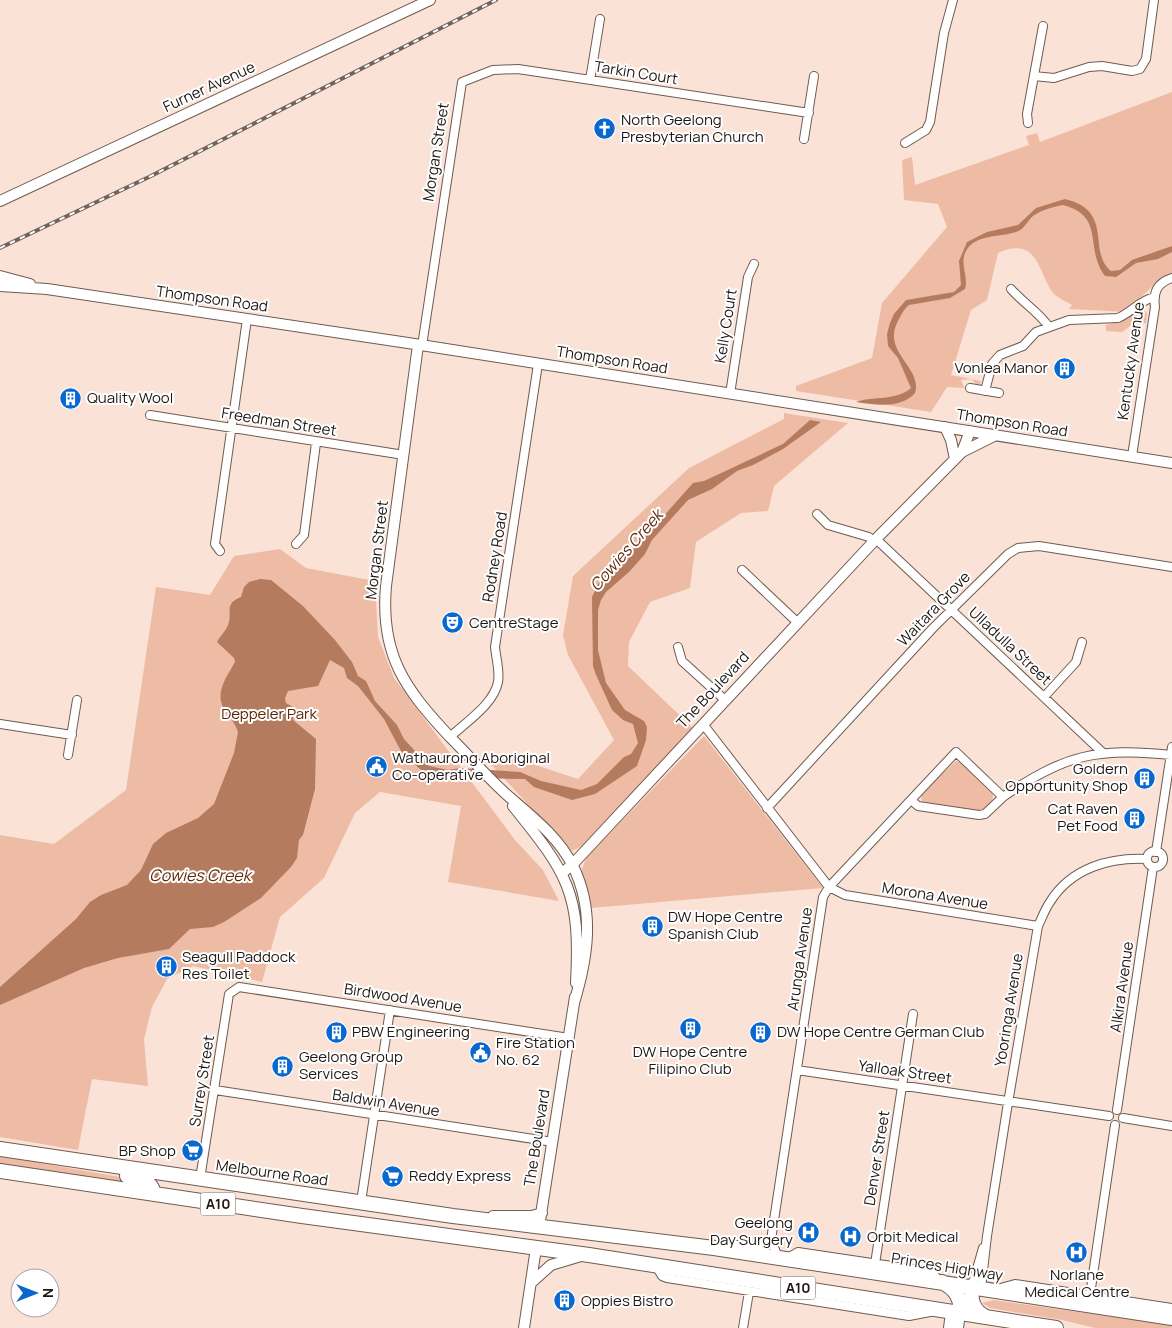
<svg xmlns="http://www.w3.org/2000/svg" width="1172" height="1328" font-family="Manrope,sans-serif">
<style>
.green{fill:#eebca5}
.water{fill:#b47b5f}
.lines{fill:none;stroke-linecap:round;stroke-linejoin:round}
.street-casing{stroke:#6f5b51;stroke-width:10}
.secondary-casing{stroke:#6f5b51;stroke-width:12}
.highway-casing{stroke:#6f5b51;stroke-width:16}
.street{stroke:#fff;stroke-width:8}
.secondary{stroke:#fff;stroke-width:10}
.highway{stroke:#fff;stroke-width:14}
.rail-casing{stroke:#72645d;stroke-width:4}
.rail{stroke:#fff;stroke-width:2;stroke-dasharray:5.5;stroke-linecap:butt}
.labels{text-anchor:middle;stroke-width:4;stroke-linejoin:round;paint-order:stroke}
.shield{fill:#fff;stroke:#625d5a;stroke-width:1}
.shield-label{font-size:14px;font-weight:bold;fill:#1f1713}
.street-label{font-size:15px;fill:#1f1713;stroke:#fff}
.poi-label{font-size:15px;fill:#1f1713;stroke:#fff;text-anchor:start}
.park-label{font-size:15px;fill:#5c2504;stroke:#fff}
.water-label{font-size:16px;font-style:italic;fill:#612a0a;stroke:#fff}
</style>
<rect width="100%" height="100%" fill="#fae2d7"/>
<path class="green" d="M1172,92v183l-11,3 -35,34 -57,-3 3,-4c-5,-3 -12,-6 -17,-10 -17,-17 -14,-61 -57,-42l-11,47 -16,10 -20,65 30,6 -2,6 -8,-8 -10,1 3,8 -17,-1 -16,25 -135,-21v-5l76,-28 10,-55 65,-76 -9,-23 -34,-4 -2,-40 10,-3 3,28 114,-40 -3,-9 11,-3 3,9z
M1143,307l4,7 -1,9 -13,1 -11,8 -16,-1v-6l21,-6 7,-8z
M784,413l64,10 -74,63 -6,25 -27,2 -45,29 -6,46 -40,14 -21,40 -1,24 65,62 -112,119 -10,4 -84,-91 30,-1 61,20 36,-39 -46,-85 -5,-20 10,-59 116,-108 95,-49z
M280,549l26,19 69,13 3,56 16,41 121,162 28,30 16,31 -111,-19 13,-76 -81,-14 -25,21 -31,65 -44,39 -18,65 -69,-16 -26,13 -15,28 -8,32 4,47 -56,-7 -14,71 -78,-13v-302l54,9 72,-54 30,-203 54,8 24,-39z
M704,736l119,152 -232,20 -11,-33 6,-17z
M956,761l8,3 29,30c1,9 -6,17 -15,18l-56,-10 -1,-8z
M0,1156l137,24 9,7 -146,-22z
M993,1300l178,25 1,3h-77l-33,-8 -72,-12 -8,-5z"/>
<path class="water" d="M1065,199c50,12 22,53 46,72l9,-1 12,-10 40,-14v6l-14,7 -22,4 -20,14 -11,-1c-21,-27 1,-60 -42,-71 -10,2 -22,5 -30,11 -6,5 -8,13 -17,16 -14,5 -41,2 -50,19 -7,13 3,25 -1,38l-15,9 -41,7c-5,4 -8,10 -11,16 -17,31 25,46 17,72 -14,16 -41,12 -59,9 16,-6 41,-1 55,-14l-13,-30 -10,-12 -1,-12 3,-11 4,-9 12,-14 48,-8 7,-7 -2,-24 8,-19 20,-10 31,-7 18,-17z
M810,420l11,2 -38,27 -30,16 -16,6 -25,18 -24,11 -36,40 -7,14 -16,18 -23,20 -5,8 -3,10v40l8,33 19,27 19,11 3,6 -1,13 -9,26 -42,28 -23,6 -38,-13 -9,-8 -91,-2 -13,-7 -19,-17 -18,-34 -26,-33 -11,-8 -3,-10 -14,-8 -12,26 -30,5 -3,7 1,5 8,5 -1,12 23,19 -1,50 -12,46 -4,5 -2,18 -6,9 -30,31 -37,24 -11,5 -23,2 -21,20 -51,9 -34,10 -84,37v-18l76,-68 14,-17 11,-7 26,-10 14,-15 12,-26 13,-11 32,-15 16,-14 20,-51 4,-21c-3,-10 -10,-16 -15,-25 -8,-16 5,-32 12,-45l-1,-4 -17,-16c3,-6 9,-11 11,-17 5,-12 -5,-21 13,-28l3,-10 5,-5 11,-3 11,1 32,26 32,34 17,22 6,14 8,5 9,20 22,24 7,14 25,27 19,4 12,-2 60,4 21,9 40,9 16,-6 27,-27 7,-3 7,-11 -5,-19 -10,-4 -11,-10 -16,-35 -3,-9 -1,-69 9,-19 36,-32 56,-63 11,-2 79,-37z"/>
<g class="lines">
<defs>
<path id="street" d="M1034,76l20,2 35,-11 13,-1 30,5 8,-2 6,-10 8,-59
M590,80l10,-61
M1028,123l-1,-9 16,-88
M804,139l10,-63
M905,143l21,-13 4,-8 14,-89 9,-33
M1011,289c12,14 28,23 38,38
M422,346l40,-264 31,-12 25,-1 291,44
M970,388l29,5
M985,391l7,-27 8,-9 23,-9 13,-14 33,-12 49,-2c14,-6 21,-17 36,-21
M730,394l18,-117 6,-13
M150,415l254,40
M1132,456l23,-149c-2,-15 2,-24 17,-29
M817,514l11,11 41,12 4,5
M876,539l227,214
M296,544l8,-9 12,-92
M220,551l-5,-7 32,-225
M742,570l56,53
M678,647l4,14 43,39
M1044,697l32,-35 6,-20
M0,724l72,11
M703,724l126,163 16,8 193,31
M450,737c16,-15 44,-33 48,-55 2,-11 -2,-24 -3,-35l43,-283
M68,755l9,-55
M1003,797c61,-42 94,-50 168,-42
M767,808l166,-180 75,-74 10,-6 21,-2 133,21
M1147 859a8 8 0 1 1 16 0a8 8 0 1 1-16 0Z
M1156,852l16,-105
M797,1070l312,46
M215,1090l338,52
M1117,1110l36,-243
M1123,1118l49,8
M200,1179l29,-185 10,-7 330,51
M361,1202l29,-192
M727,1248l10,-3 26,3 8,-8
M778,1257l-7,-17 52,-343 6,-10 127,-135 47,45 -18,17 -6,1 -61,-9 -7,-6
M788,1258l10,-6 134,20 7,9
M875,1264l38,-250
M656,1266l6,10 5,2 242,38 21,-4
M972,1286l11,-38
M981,1288l6,-52 20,-127 31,-183c4,-8 7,-17 12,-24 21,-34 60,-45 97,-43
M997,1289l18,-5 157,24
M1090,1295l25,-170
M743,1328l6,-36"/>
<path id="secondary" d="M0,201l430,-201
M0,276l30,8
M0,286l47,3 361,54 764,120
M418,345l-32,241c-6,69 19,103 64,151 19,19 36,39 56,57 24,21 52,42 67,72 22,45 15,91 1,137
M945,427l6,13 4,19
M962,452l34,-17
M513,806c55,68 68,87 63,177
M562,873l10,-8 304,-326 86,-87 8,-21
M493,1216h39l10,-3
M539,1227l36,-230
M532,1282l19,-17 30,-9
M524,1328l12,-80
M949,1328l2,-16
M958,1328l2,-15"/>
<path id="highway" d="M0,1149l453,67 261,32 458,70
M0,1171l302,45 287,39 467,73
M127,1176c12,2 24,3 27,18
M942,1282c13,7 20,16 18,31
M972,1286c-2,14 1,25 14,31"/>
</defs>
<use href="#street" class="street-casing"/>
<use href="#secondary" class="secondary-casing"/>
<use href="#highway" class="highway-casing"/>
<use href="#street" class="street"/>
<use href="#secondary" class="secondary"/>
<use href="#highway" class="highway"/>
<defs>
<path id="rail" d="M0,248l149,-71 347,-177"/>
</defs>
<use href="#rail" class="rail-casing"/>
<use href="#rail" class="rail"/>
</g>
<defs>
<symbol id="church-disc" viewBox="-11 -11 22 22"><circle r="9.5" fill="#0967d0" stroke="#fff"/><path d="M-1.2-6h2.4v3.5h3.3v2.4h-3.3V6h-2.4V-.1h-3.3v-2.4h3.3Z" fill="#fff"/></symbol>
<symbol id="building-disc" viewBox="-11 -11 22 22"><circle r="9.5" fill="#0967d0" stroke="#fff"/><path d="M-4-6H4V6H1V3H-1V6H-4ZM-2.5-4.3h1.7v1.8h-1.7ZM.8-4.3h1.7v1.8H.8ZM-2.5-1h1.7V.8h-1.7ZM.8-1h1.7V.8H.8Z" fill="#fff"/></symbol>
<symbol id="theatre-disc" viewBox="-11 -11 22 22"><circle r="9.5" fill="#0967d0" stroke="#fff"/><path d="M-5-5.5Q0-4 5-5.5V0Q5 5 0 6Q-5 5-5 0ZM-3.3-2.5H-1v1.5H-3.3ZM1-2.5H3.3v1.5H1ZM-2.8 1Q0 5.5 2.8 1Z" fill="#fff"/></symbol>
<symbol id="civic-disc" viewBox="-11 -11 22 22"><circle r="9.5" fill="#0967d0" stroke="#fff"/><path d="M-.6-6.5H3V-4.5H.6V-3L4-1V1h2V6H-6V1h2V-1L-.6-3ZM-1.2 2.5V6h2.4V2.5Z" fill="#fff"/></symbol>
<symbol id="supermarket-disc" viewBox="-11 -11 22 22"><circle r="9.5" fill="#0967d0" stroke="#fff"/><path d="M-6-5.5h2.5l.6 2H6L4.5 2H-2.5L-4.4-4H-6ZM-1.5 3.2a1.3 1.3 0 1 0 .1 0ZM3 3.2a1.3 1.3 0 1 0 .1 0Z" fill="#fff"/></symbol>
<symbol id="hospital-disc" viewBox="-11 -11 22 22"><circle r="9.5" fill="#0967d0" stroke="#fff"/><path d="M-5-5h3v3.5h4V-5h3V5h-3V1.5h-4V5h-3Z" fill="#fff"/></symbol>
</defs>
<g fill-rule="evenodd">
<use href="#church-disc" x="592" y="116" width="25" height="25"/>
<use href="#building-disc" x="1052" y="356" width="25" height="25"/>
<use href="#building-disc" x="58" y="386" width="25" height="25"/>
<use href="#theatre-disc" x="440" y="610" width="25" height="25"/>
<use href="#civic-disc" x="364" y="754" width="25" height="25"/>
<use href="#building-disc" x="1132" y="766" width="25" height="25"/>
<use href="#building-disc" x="1122" y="806" width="25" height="25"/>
<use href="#building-disc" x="640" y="914" width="25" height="25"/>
<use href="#building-disc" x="154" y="954" width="25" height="25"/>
<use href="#building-disc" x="678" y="1016" width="25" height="25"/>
<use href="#building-disc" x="324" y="1020" width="25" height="25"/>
<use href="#building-disc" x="748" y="1020" width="25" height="25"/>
<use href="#civic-disc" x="468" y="1040" width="25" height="25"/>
<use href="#building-disc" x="270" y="1054" width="25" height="25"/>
<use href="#supermarket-disc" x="180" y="1138" width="25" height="25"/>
<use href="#supermarket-disc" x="380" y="1164" width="25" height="25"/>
<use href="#hospital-disc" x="796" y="1220" width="25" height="25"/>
<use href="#hospital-disc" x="838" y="1224" width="25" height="25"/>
<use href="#hospital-disc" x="1064" y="1240" width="25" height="25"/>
<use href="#building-disc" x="552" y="1288" width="25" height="25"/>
</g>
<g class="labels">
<g class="shield">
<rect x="200.5" y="1192.5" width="35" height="23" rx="4"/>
<rect x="780.5" y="1276.5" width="35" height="23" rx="4"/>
</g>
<g class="shield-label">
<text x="218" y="1209">A10</text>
<text x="798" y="1293">A10</text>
</g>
<g class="street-label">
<text transform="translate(636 73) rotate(9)" y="5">Tarkin Court</text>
<text transform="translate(209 87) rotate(-25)" y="5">Furner Avenue</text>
<text transform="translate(436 152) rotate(-81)" y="5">Morgan Street</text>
<text transform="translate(212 299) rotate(8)" y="5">Thompson Road</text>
<text transform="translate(726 326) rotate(-81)" y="5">Kelly Court</text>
<text transform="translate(612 360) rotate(9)" y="5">Thompson Road</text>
<text transform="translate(1131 361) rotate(-82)" y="5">Kentucky Avenue</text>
<text transform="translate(279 422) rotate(9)" y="5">Freedman Street</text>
<text transform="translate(1012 423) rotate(9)" y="5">Thompson Road</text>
<text transform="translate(377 550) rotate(-83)" y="5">Morgan Street</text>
<text transform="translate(495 557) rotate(-81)" y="5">Rodney Road</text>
<text transform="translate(934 609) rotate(-46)" y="5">Waitara Grove</text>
<text transform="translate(1010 646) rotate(43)" y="5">Ulladulla Street</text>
<text transform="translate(713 690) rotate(-47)" y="5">The Boulevard</text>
<text transform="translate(935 896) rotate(9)" y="5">Morona Avenue</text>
<text transform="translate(800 959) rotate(-82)" y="5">Arunga Avenue</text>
<text transform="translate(1122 987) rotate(-82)" y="5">Alkira Avenue</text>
<text transform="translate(403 998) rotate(9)" y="5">Birdwood Avenue</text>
<text transform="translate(1009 1010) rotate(-81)" y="5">Yooringa Avenue</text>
<text transform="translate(905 1072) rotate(8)" y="5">Yalloak Street</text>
<text transform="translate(202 1081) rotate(-81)" y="5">Surrey Street</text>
<text transform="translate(386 1103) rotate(9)" y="5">Baldwin Avenue</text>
<text transform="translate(537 1138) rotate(-81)" y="5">The Boulevard</text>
<text transform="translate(877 1158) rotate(-81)" y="5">Denver Street</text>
<text transform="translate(272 1173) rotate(8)" y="5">Melbourne Road</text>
<text transform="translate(947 1267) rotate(9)" y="5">Princes Highway</text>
</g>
<g class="poi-label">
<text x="621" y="125">North Geelong<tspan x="621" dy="17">Presbyterian Church</tspan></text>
<text x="1048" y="373" text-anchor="end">Vonlea Manor</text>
<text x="87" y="403">Quality Wool</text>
<text x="469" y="628">CentreStage</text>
<text x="392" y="763">Wathaurong Aboriginal<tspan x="392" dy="17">Co-operative</tspan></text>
<text x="1128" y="774" text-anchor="end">Goldern<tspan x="1128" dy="17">Opportunity Shop</tspan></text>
<text x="1118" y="814" text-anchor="end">Cat Raven<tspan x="1118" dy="17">Pet Food</tspan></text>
<text x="668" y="922">DW Hope Centre<tspan x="668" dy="17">Spanish Club</tspan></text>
<text x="182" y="962">Seagull Paddock<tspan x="182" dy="17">Res Toilet</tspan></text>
<text x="352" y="1037">PBW Engineering</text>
<text x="777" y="1037">DW Hope Centre German Club</text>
<text x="496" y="1048">Fire Station<tspan x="496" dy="17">No. 62</tspan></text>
<text x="690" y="1057" text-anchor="middle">DW Hope Centre<tspan x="690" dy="17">Filipino Club</tspan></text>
<text x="299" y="1062">Geelong Group<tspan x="299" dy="17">Services</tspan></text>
<text x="176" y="1156" text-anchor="end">BP Shop</text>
<text x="409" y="1181">Reddy Express</text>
<text x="793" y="1228" text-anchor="end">Geelong<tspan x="793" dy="17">Day Surgery</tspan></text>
<text x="867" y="1242">Orbit Medical</text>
<text x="1077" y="1280" text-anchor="middle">Norlane<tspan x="1077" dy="17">Medical Centre</tspan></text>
<text x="581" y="1306">Oppies Bistro</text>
</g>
<g class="park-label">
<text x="269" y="719">Deppeler Park</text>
</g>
<g class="water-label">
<text transform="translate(626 550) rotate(-49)" y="6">Cowies Creek</text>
<text x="200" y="881">Cowies Creek</text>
</g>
</g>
<g transform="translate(35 1293) rotate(90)"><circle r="24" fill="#ffffff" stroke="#a5a2a1"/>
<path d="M0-4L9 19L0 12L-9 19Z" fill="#0967d0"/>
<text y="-8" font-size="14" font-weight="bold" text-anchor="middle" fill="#1f1713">N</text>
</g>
</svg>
